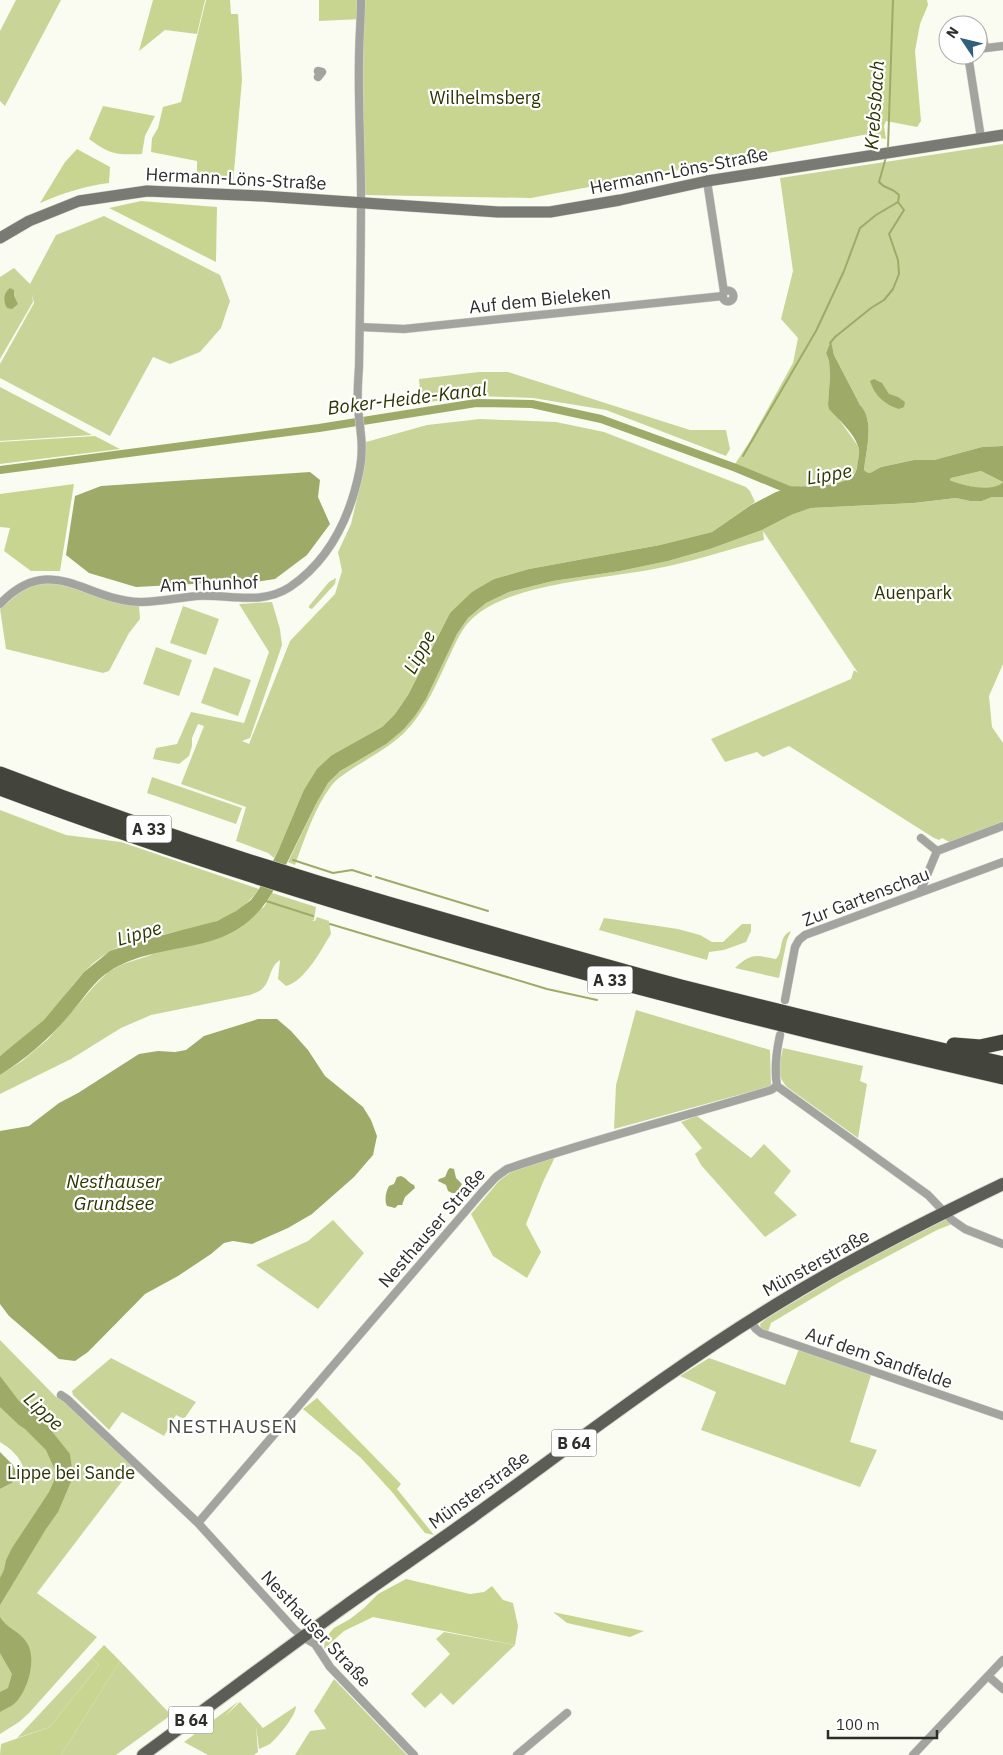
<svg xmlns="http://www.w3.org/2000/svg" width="1003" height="1755" font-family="'IBM Plex Sans',sans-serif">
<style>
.green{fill:#c9d598}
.forest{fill:#c8d590}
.water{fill:#9eaa67;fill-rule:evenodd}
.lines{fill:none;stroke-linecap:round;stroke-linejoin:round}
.stream{stroke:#9eaa67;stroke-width:2}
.canal{stroke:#9eaa67;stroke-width:8}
.street-casing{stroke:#d5d7ce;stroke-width:9}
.secondary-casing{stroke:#d5d7ce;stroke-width:12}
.primary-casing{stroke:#d5d7ce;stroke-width:14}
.highway-casing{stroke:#d5d7ce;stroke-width:16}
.street{stroke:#a3a4a0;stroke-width:8}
.secondary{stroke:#797a74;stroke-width:11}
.primary{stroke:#5b5d56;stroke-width:12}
.highway{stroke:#43443c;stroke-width:15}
.labels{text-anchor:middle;stroke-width:4.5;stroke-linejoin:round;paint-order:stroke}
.shield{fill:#fff;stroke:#6c6d6a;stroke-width:1}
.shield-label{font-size:16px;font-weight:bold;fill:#2d2e2a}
.park-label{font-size:18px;fill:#2e3400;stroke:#fff}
.street-label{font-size:18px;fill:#2d2e2a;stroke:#fff}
.water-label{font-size:19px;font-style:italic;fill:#2e3500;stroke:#fff}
.neighbourhood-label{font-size:19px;letter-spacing:1px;fill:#494b42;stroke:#fff}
</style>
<rect width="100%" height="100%" fill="#fafcf2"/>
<path class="green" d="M16,0h45l-56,106 -5,-5v-70z
M1003,144v302l-21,1 -48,13h-20l-33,7 -11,6 -5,-1 -1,-2c2,-19 11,-49 -4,-65l-26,-50 -3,-13 -5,11 3,8 1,15 -2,28 30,42 2,6 -4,19 -3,5 -8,6 -46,5 -12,-1 -52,-22 15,-23 43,-78 5,-25 -17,-19 12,-48 -13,-93z
M104,216l116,59 10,26 -9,27 -21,24 -30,12 -17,-7 -43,79 -110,-58v-14l34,-61 -2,-9 1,8 -33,57v-82l14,-9 16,16 26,-49z
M479,372h29l182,58h36l4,19 -4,7 -120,-46 -73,-12 -56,-2 -56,7 -2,-24z
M0,387l92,48 -92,6z
M480,419l76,3 48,10 142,55 4,4 5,11 -43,30 -52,13 -131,24 -35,10 -44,34 -42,82 -13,19 -13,13 -50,28 -58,103 -6,-5 -32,-12 10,-34 -65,-23 23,-58 -6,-2 -6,14v8l-3,10 -10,8 -26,-5 3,-11 21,-4 14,-32 53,11 25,-71 -30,-48 33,-2 8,27 2,16 -32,93 -8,3 7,3 41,-103 45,-47 7,-23 -4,-19 13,-28 13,-55 2,-27 61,-17z
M981,471l22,11c-11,12 -40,4 -53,-2l1,-2z
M992,497h11v167l-14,32 3,31 11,16v81l-52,19 -9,-5 -3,2 -5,-2 -145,-92 -26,11 -6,-5 -32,10 -14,-23 140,-60 3,-9 4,3 -95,-142 1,9c-37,10 -73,22 -110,29 -51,10 -141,14 -180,48 -12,10 -18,25 -24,38 -13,27 -24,56 -46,78 -19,18 -44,29 -65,45 -20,16 -35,63 -44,87l-7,-3 28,-58 12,-21 12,-12 64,-42 11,-13 11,-17 31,-65 11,-16 18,-15 23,-11 44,-11 67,-10 48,-10 42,-12 52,-19 29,-15 20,-7 104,-5 41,-5 14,3h12z
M336,578l-1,6 -23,25 -3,-1v-2l20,-24z
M41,583c34,-1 64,22 98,22l1,14 -11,14 -20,38 -6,2 -97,-24 -6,-40 24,-20z
M183,606l36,13 -13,36 -36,-12z
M156,647l36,13 -13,36 -36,-12z
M214,667l37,13 -13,36 -37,-13z
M152,777l90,31 -6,16 -89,-31z
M0,810l66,25 55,7 138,47c-34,49 -101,37 -148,62 -29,15 -45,46 -66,69 -13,13 -30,26 -45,36z
M272,893l44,14 -2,13h-2l3,1 2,-4 12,4 2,13c-10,16 -26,47 -45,52l-8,-7 2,-19c-11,7 -9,21 -18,29 -3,3 -8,4 -12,6l-99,20 -30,13 -50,31 -71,35v-19l22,-14 26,-22 48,-55 12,-12 15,-8 25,-8 116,-49z
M604,918l74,11 22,6 12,7h11l19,-18h9v7l-5,11 -22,8 -15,2 -2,8 -108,-30z
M791,931l-4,9 -8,38 -44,-10c16,-15 21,-13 41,-9 8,-9 2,-23 15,-28z
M636,1010l134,40 1,36 -157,43 2,-44z
M783,1048l80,18 -3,15 7,3 -9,54 -71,-51c-13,-15 -7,-22 -4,-39z
M697,1116l54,42 13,-14 27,27 -17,22 23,22 -32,22 -64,-72 -6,-11 7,-6 -21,-26z
M946,1219l6,5 -15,6 -94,50 -72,43 -3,9 -7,-3 -1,-5 7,-6 91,-54z
M333,1220l31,33 -46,56 -62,-44 52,-24z
M0,1340l55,56 11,7 67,64 -96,126 60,44 -68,76 -10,9 -19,12v-245l12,-6 12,-13c-4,-14 -13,-21 -24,-28z
M799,1349l73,23 -22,70 27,8 -17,37 -159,-57 15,-38 -36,-16 29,-18 76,27z
M111,1358l85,44 -12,17 -8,-4 -12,21 -42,-24 -13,18 -36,-35 -1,-4z
M444,1632l71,13 -62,60 -12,-12 -16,15 -14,-14 39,-40 -14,-15z
M92,1658l7,7 -49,62 -33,11z
M120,1661l51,54 -55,40h-55z
M334,1679l73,76h-112l15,-24 16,-2 -12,-18z
M239,1701l-14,15 15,-14 23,26 33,-22c0,10 -18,31 -26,38 -3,2 -7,3 -11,5l-3,-23 2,26 -4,3h-46l-24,-13z"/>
<path class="forest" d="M153,0h52l-8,34 -32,-4 -26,21z
M206,0h24l1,14h7l4,66 -9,103 -36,-8v-14l-46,-9 1,-14 6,-10 5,-21 18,-5z
M319,0h608l1,5 -8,19 -5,27 6,70 -4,6 -31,-6 -2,5 2,13 -23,-4 -332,63 -168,-3 -1,-176 -43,2z
M103,106l52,10 -10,20 -3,18c-26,1 -31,1 -53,-15z
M77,149l33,18 -1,16c-24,3 -46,10 -69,20l25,-41z
M141,201l76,6 -1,55 -107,-54z
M95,436l25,13 -120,15v-22z
M74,484l-14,87h-29l-27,-20 6,-23 -10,-1v-33z
M555,1157l-12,25 -17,42 15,28 -14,26 -34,-22 -22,-42 28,-33 12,-9z
M317,1398l84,86 -4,5 37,46 -9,-2 -33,-41 -31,-34 -58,-49z
M406,1579l64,15 14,-2 8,-6 11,14 10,3 5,23 -3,19 -142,-28 -29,14 -20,18 1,-11 9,-10 16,-9 14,-11 14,-14z
M553,1612l91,19 -14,6 -63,-14z
M104,1645l16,16 -59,94h-61l1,-11 49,-17 49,-62 -7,-7z"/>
<path class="water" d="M10,288l4,2v6l4,8 -6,5 -5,-1c-4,-7 -4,-15 3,-20z
M831,341l3,14 26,50c15,15 6,46 4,65l2,2 4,1 11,-6 33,-7h20l48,-13 21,-1v51h-11l-10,4h-12l-14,-3 -42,5 -103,5 -20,7 -29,15 -52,19 -42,12 -48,10 -67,10 -44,11 -23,11 -18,15 -11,16 -31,65 -11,17 -11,13 -18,15 -46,27 -12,12 -12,21 -44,89c-41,69 -107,43 -162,78 -16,10 -27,28 -39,42 -21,25 -44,45 -71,62v-19l44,-36 40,-48 26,-21 26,-9 81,-21 19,-10 15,-11 8,-11 20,-40 25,-59 13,-21 15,-14 50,-28 13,-13 13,-19 42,-82 22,-21 22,-13 35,-10 131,-24 52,-13 39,-27 25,-13 9,-3 2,-3c15,1 57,1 67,-11 3,-4 3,-9 4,-14 1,-6 2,-10 0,-15 -5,-14 -19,-26 -29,-37l-1,-5 2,-28 -1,-15 -3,-8zM981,471l22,11c-11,11 -40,4 -53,-2l1,-2z
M874,379l8,4 7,11 9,3 7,5 -1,5 -5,2c-14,-4 -25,-14 -29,-28z
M310,472l10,8 -2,17 12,27 -23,31 -32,24 -33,5 -31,-1 -75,4 -47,-14 -23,-18 9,-59 26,-10z
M258,1019h19l14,12 17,19 17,26 38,31 8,13 6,16 -4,19 -19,22 -42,37 -24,14 -36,16 -19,-3 -9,2 -13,11 -33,22 -33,18 -57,58 -13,9 -16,-2 -50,-43 -9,-12v-173l29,-5 30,-23 19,-10 61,-39 19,-3 17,1 11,-2 18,-14z
M450,1168l4,1 2,9 6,6 -5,9h-5l-4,-2 -2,-6 -8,-4 1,-2 6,-2 3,-7z
M401,1176c6,2 7,7 13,9l1,3 -10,9 -3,8h-4l-3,3 -8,-2c-3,-6 -1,-15 2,-20l5,-2 3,-7z
M0,1376l19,25 23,18 28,35 3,23 -15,35 -12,17 -46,76v-27l4,-8 2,-10 6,-12 37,-56 5,-11 1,-11 -9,-20 -21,-21 -6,-4 -19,-18z
M0,1452l13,13 5,11 -6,7 -12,6z
M0,1617c6,11 21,15 27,26 10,16 1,45 -10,58 -4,5 -12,8 -17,11v-20l8,-4 4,-14 -12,-21z"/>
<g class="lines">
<path class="stream" d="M888,147l5,-147
M830,343l5,-6 36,-29 13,-8 9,-11 6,-15 -1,-14 -9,-26 15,-24 -6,-8 1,-7c-8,-9 -12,-4 -20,-13l7,-25
M743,456l73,-125 28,-60 16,-43 16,-13 22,-13
M293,860l40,13 19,-3 19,6
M376,877l112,34
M266,901l47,15
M330,924l217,65 50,11"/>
<path class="canal" d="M0,470l319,-42 157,-25 56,1 69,15 135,49 58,24"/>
<defs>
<path id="street" d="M978,30l4,3 3,15
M978,49l25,-3
M968,55l13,83
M318,77l4,-5 -4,-1
M707,181l17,111
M722.5 296a5.5 5.5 0 1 1 11 0a5.5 5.5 0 1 1-11 0Z
M360,327l44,2 319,-33
M0,604c51,-54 87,-2 141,-2 18,0 36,-4 55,-6 32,-2 65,10 94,-9 41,-28 61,-72 70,-119 4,-21 0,-39 -2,-60 -1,-13 0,-27 1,-41 1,-58 2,-116 2,-174 0,-45 -3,-89 -2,-133 0,-20 2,-40 2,-60
M921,838l16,13
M920,892l17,-41 66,-25
M785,1000l10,-53 4,-7 6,-5 198,-73
M780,1035c-4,18 -6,33 -3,51l151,109 24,25 13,9 38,15
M750,1321l6,8 5,4 242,83
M61,1395l6,4 131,124 96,106 9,8 12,7 15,23 84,88
M198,1523l284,-331 14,-15 11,-8c87,-30 176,-52 264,-79l6,-4
M988,1676l15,13
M517,1755l50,-42
M913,1755l90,-95"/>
<path id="secondary" d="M0,238l29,-17 50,-20 68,-10 115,5 236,16h52l70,-12 87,-19 296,-46"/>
<path id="primary" d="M143,1755c67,-49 133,-99 201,-148 42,-30 85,-59 127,-89 104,-75 206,-154 316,-220 69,-42 143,-79 216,-114"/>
<path id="highway" d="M0,774c127,49 257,92 388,130 98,28 195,57 293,83 107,27 214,53 322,77
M0,788c141,53 284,99 429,141 190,55 381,104 574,148
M954,1045l26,2 23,-5"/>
</defs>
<use href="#street" class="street-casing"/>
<use href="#secondary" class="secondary-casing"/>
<use href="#primary" class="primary-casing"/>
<use href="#highway" class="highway-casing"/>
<use href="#street" class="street"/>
<use href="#secondary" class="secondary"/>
<use href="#primary" class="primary"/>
<use href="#highway" class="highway"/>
</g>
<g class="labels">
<g class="shield">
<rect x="126.5" y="815.5" width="45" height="27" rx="4"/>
<rect x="587.5" y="966.5" width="45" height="27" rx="4"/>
<rect x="551.5" y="1429.5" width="45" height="27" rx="4"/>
<rect x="168.5" y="1706.5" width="45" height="27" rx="4"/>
</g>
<g class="shield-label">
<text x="149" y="835">A 33</text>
<text x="610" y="986">A 33</text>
<text x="574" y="1449">B 64</text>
<text x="191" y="1726">B 64</text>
</g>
<g class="park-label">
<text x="485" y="104">Wilhelmsberg</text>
<text x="913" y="599">Auenpark</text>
<text x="71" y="1479">Lippe bei Sande</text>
</g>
<g class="street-label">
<text transform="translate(679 171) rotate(-11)" y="6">Hermann-Löns-Straße</text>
<text transform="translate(236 179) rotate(3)" y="6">Hermann-Löns-Straße</text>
<text transform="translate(540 300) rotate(-6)" y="6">Auf dem Bieleken</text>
<text transform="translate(209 584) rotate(-2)" y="6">Am Thunhof</text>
<text transform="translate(866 897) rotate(-21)" y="6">Zur Gartenschau</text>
<text transform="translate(432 1228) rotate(-49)" y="6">Nesthauser Straße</text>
<text transform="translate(816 1263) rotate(-29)" y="6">Münsterstraße</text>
<text transform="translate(879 1358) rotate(19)" y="6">Auf dem Sandfelde</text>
<text transform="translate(479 1490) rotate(-36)" y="6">Münsterstraße</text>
<text transform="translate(316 1629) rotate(47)" y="6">Nesthauser Straße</text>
</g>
<g class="water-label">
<text transform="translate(874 105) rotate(-86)" y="7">Krebsbach</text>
<text transform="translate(407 398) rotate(-7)" y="7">Boker-Heide-Kanal</text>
<text transform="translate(829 474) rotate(-10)" y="7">Lippe</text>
<text transform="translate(419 652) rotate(-62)" y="7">Lippe</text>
<text transform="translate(139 933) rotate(-16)" y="7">Lippe</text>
<text x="114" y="1188">Nesthauser<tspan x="114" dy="22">Grundsee</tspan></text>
<text transform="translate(44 1411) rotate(43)" y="7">Lippe</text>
</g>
<g class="neighbourhood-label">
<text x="233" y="1433">NESTHAUSEN</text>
</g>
</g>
<g transform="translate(963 40) rotate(305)"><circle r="24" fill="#ffffff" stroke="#ababaa"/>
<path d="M0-4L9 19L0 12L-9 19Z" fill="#30607e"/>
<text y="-8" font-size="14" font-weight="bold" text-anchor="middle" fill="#2d2e2a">N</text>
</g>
<path d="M828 1730v8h109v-8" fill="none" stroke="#2d2e2a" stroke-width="2.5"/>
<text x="836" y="1730" font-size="15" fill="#2d2e2a" stroke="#ffffff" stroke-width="4" paint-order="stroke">100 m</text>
</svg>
